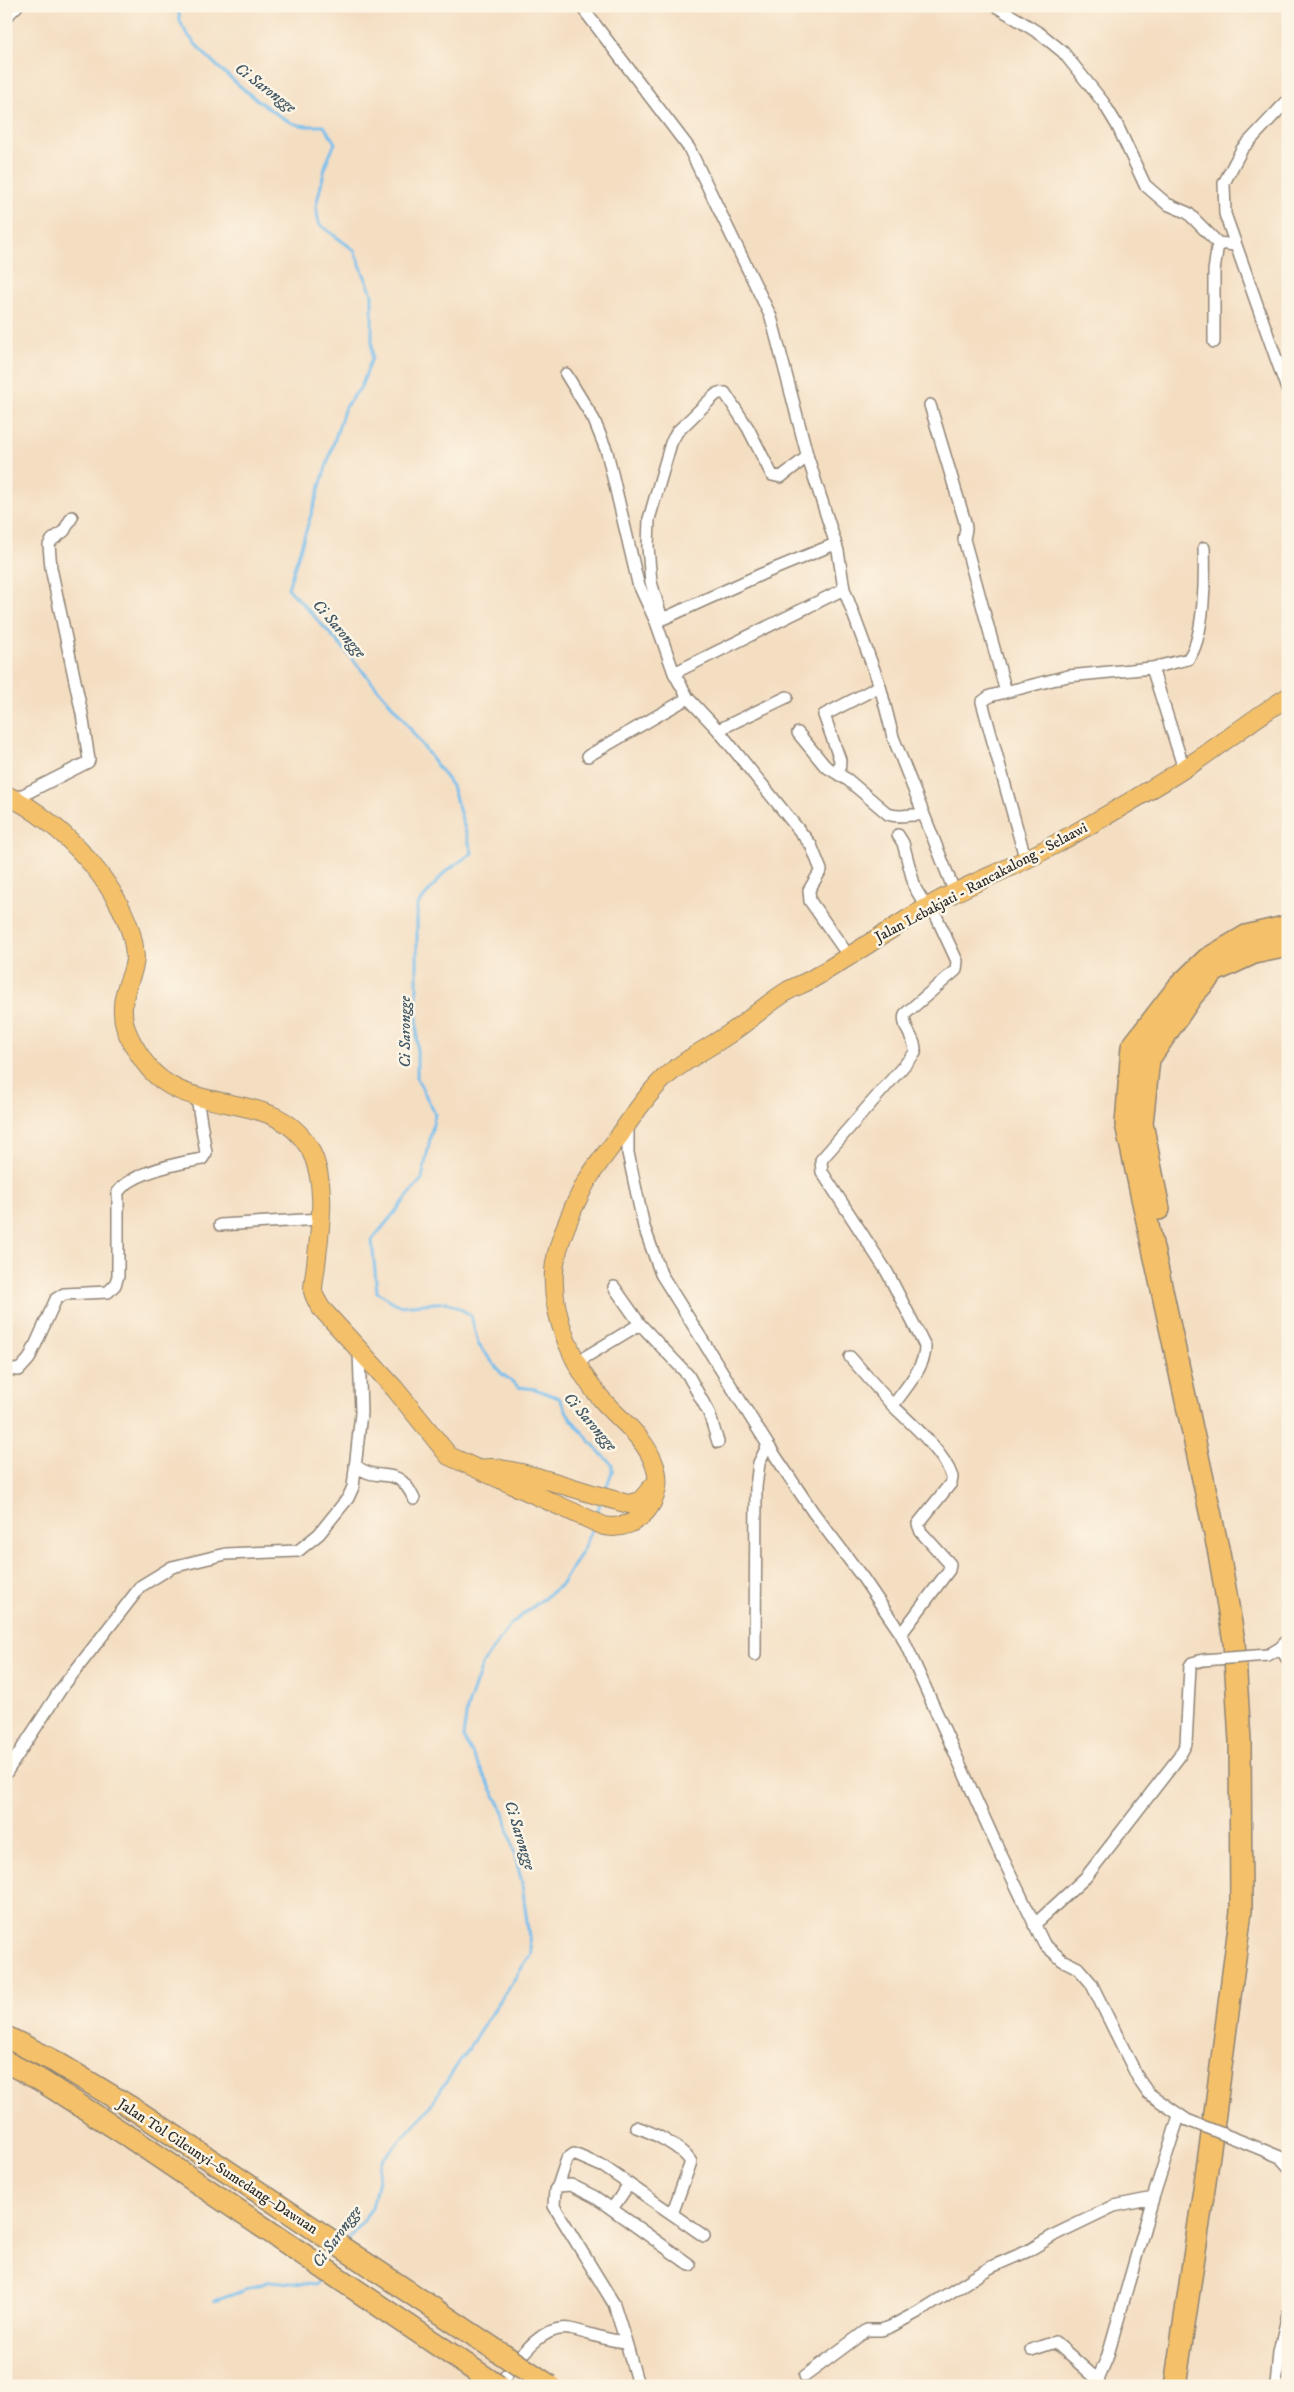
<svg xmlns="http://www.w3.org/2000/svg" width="1294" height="2392" font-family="'IM FELL DW Pica',serif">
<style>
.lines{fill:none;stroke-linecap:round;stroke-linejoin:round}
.stream{stroke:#74beed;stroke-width:3}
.street-casing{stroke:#908476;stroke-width:14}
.primary-casing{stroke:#908476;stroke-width:20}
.highway-casing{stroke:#908476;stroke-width:24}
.street{stroke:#fff;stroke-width:11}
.primary{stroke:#f4c16a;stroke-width:18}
.highway{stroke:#f4c16a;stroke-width:21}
.street-bridge-casing{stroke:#908476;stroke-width:14;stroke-linecap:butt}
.highway-bridge-casing{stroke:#908476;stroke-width:24;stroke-linecap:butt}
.street-bridge{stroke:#fff;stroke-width:11}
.highway-bridge{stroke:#f4c16a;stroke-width:21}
.labels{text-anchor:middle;stroke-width:5;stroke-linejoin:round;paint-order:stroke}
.street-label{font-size:15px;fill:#2b2b2b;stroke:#fcf5e5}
.water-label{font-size:16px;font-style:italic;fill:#415765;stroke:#fcf5e5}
</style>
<rect width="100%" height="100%" fill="#fcf5e5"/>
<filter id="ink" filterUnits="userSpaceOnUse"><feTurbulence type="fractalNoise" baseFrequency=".02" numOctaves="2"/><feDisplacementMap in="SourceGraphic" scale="10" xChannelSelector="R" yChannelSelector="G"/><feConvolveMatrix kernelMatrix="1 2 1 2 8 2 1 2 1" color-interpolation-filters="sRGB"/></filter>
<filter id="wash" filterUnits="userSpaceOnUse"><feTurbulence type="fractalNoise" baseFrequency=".0096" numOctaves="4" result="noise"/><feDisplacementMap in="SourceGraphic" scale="20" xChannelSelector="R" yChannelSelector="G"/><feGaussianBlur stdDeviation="1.12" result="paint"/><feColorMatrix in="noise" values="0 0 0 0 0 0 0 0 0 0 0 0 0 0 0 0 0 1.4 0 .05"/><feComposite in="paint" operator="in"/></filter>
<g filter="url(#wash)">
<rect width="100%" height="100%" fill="#f4dec2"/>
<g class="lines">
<path class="stream" d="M178,6c1,5 1,11 2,15 9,26 85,89 110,101 10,5 23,4 34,4l11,17 -9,21 -10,42 3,18 35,26 18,44v64l-11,29 -16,20 -57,181 48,52 65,76 51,70 20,67 -27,19 -28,34v172l18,36 -13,65 -50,61 5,52 23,14 47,-4 24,13 7,29 23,29 18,14 16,2 24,9 12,21 31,36 10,9v8l-7,19
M595,1517l6,-15
M347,2241l25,-33 10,-48 44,-48 105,-158 -9,-71 -18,-71 -41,-75 4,-28 16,-46 28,-39 51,-40 22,-37 8,-19
M215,2301l55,-20 45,4 6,-8"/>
</g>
</g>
<g filter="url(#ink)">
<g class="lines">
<defs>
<path id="street" d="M581,6l108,142 82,169 37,141 30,93 6,38 36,97 13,51 62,156
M996,6l46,29 21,17 40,50 14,23 28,60 22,19 21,9 30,30 17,2
M6,17l11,-11
M1288,100l-46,49 -18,34 1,31 63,178
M1214,342v-71l4,-28
M566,374l28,46 13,32 31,131 18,39 18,51 14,25 30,32 93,115 10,25 -12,20 1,11 38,54
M930,405l35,117 1,7 -2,10 42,153
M662,619l-11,-37 -3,-35 1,-28 22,-76 6,-11 36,-35 5,-4h7l23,35 24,47 9,2 22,-17 5,-2
M656,622l106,-48 73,-30
M1152,668l32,101
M674,673l170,-84
M718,730l69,-33
M798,733l27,33 23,14 40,34c12,5 23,-1 36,1
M588,756l100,-58
M839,775l1,-15 -16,-45 56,-29
M15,799l73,-37 1,-2 -7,-46 -31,-146 -2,-23 3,-5 12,-9 8,-14
M898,835l5,8 12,45 12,20
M1026,861l-44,-159 8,-6 78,-20 84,-8 36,-9c17,-21 17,-84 16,-111
M628,1123v30l16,74 17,47 107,171 45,67 50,66 38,56 95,210 48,100 18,16 16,8 13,15 48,97 9,13 39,27
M220,1225l101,-6
M614,1287l26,37 48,51 21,38 9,29
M850,1357l43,49
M577,1362l63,-38
M6,1369l13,1 10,-11 27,-60 8,-5 44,-2 7,-7 3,-9v-84c14,-20 61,-29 84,-33l4,-6 -9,-55
M355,1465c25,21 42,-4 59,34
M901,1634l48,-64 1,-6 -29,-32 -3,-8 33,-41 1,-6c-8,-25 -40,-53 -59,-71 11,-17 33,-39 32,-60l-38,-74 -65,-100 -1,-12 94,-107c2,-14 -14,-25 -10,-39l51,-44 1,-9 -26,-56
M1280,1648l8,12
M755,1655l1,-168 3,-24 9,-18
M1268,1655l12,-7 8,-8
M6,1773l55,-84 80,-103 31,-19 54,-13 72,-3 21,-17 29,-36 5,-11 8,-74 -2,-64
M1034,1925l52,-48 93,-120 7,-13 4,-78 2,-3 11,-3
M636,2127c16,5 46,20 55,35l-19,52
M1251,2145l29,12 8,9
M558,2186l9,-27 7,-5 30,13 100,69
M612,2209l17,-25
M626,2342l-12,-38 -60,-98 1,-16 3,-4 13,-1 24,12 95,68
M1031,2350l24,-8 44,39
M805,2376l62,-46h14l9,-3 37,-20 64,-40 37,-16 28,-17 58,-28 39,-8
M498,2386c17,-21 40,-62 72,-57 19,4 37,12 56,13l10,36 4,8
M1095,2386l12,-28 46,-160 26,-82
M1276,2386l3,-34 9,-38"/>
<path id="primary" d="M6,795c54,24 127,101 129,162 0,12 -6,22 -9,33 -9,29 2,49 19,73 42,58 129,22 165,86 18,35 10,79 6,116 -1,8 -3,18 -3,26 1,6 5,12 8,17l74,81 54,67 155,70c34,7 62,-27 51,-60 -10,-29 -32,-43 -51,-64 -30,-33 -53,-86 -50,-130 1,-23 18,-63 29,-84 10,-20 24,-35 37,-53 13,-20 26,-39 43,-56 20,-19 46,-31 69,-47 19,-13 37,-30 57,-42 8,-4 16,-7 23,-11 43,-25 83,-54 126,-78 38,-20 78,-35 116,-56 47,-26 94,-53 139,-82 32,-21 62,-46 95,-66
M483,1469c12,-3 25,2 38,4 37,9 71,22 108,31l11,-3 14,-16"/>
<path id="highway" d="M1159,1209l-17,-86 7,-64 43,-63 23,-25 39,-18 34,-7
M6,2037l48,24 86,52
M6,2062l34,18 91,58
M1175,2386l39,-265 27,-210 -1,-170 -6,-100 -15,-88 -93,-429 6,-77 47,-61 28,-27 39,-23 42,-10"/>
</defs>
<use href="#street" class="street-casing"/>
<use href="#primary" class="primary-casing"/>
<use href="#highway" class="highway-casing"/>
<use href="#street" class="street"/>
<use href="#primary" class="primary"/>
<use href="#highway" class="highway"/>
<defs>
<path id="street-bridge" d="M1203,1660l65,-5
M1187,2120l64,25"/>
<path id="highway-bridge" d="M140,2113l410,273
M131,2138l367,248"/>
</defs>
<use href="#street-bridge" class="street-bridge-casing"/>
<use href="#highway-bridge" class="highway-bridge-casing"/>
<use href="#street-bridge" class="street-bridge"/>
<use href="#highway-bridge" class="highway-bridge"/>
</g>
</g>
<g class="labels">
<g class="street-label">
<text transform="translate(981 882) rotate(-28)" y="5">Jalan Lebakjati - Rancakalong - Selaawi</text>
<text transform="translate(218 2166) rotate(33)" y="5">Jalan Tol Cileunyi–Sumedang–Dawuan</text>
</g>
<g class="water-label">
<text transform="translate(266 87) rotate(37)" y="6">Ci Sarongge</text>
<text transform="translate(340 628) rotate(49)" y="6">Ci Sarongge</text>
<text transform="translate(404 1032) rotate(-90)" y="6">Ci Sarongge</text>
<text transform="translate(591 1421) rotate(49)" y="6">Ci Sarongge</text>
<text transform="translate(521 1835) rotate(73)" y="6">Ci Sarongge</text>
<text transform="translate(336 2236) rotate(-54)" y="6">Ci Sarongge</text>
</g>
</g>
<rect width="1294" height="2392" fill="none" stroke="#fcf5e5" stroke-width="25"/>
</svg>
